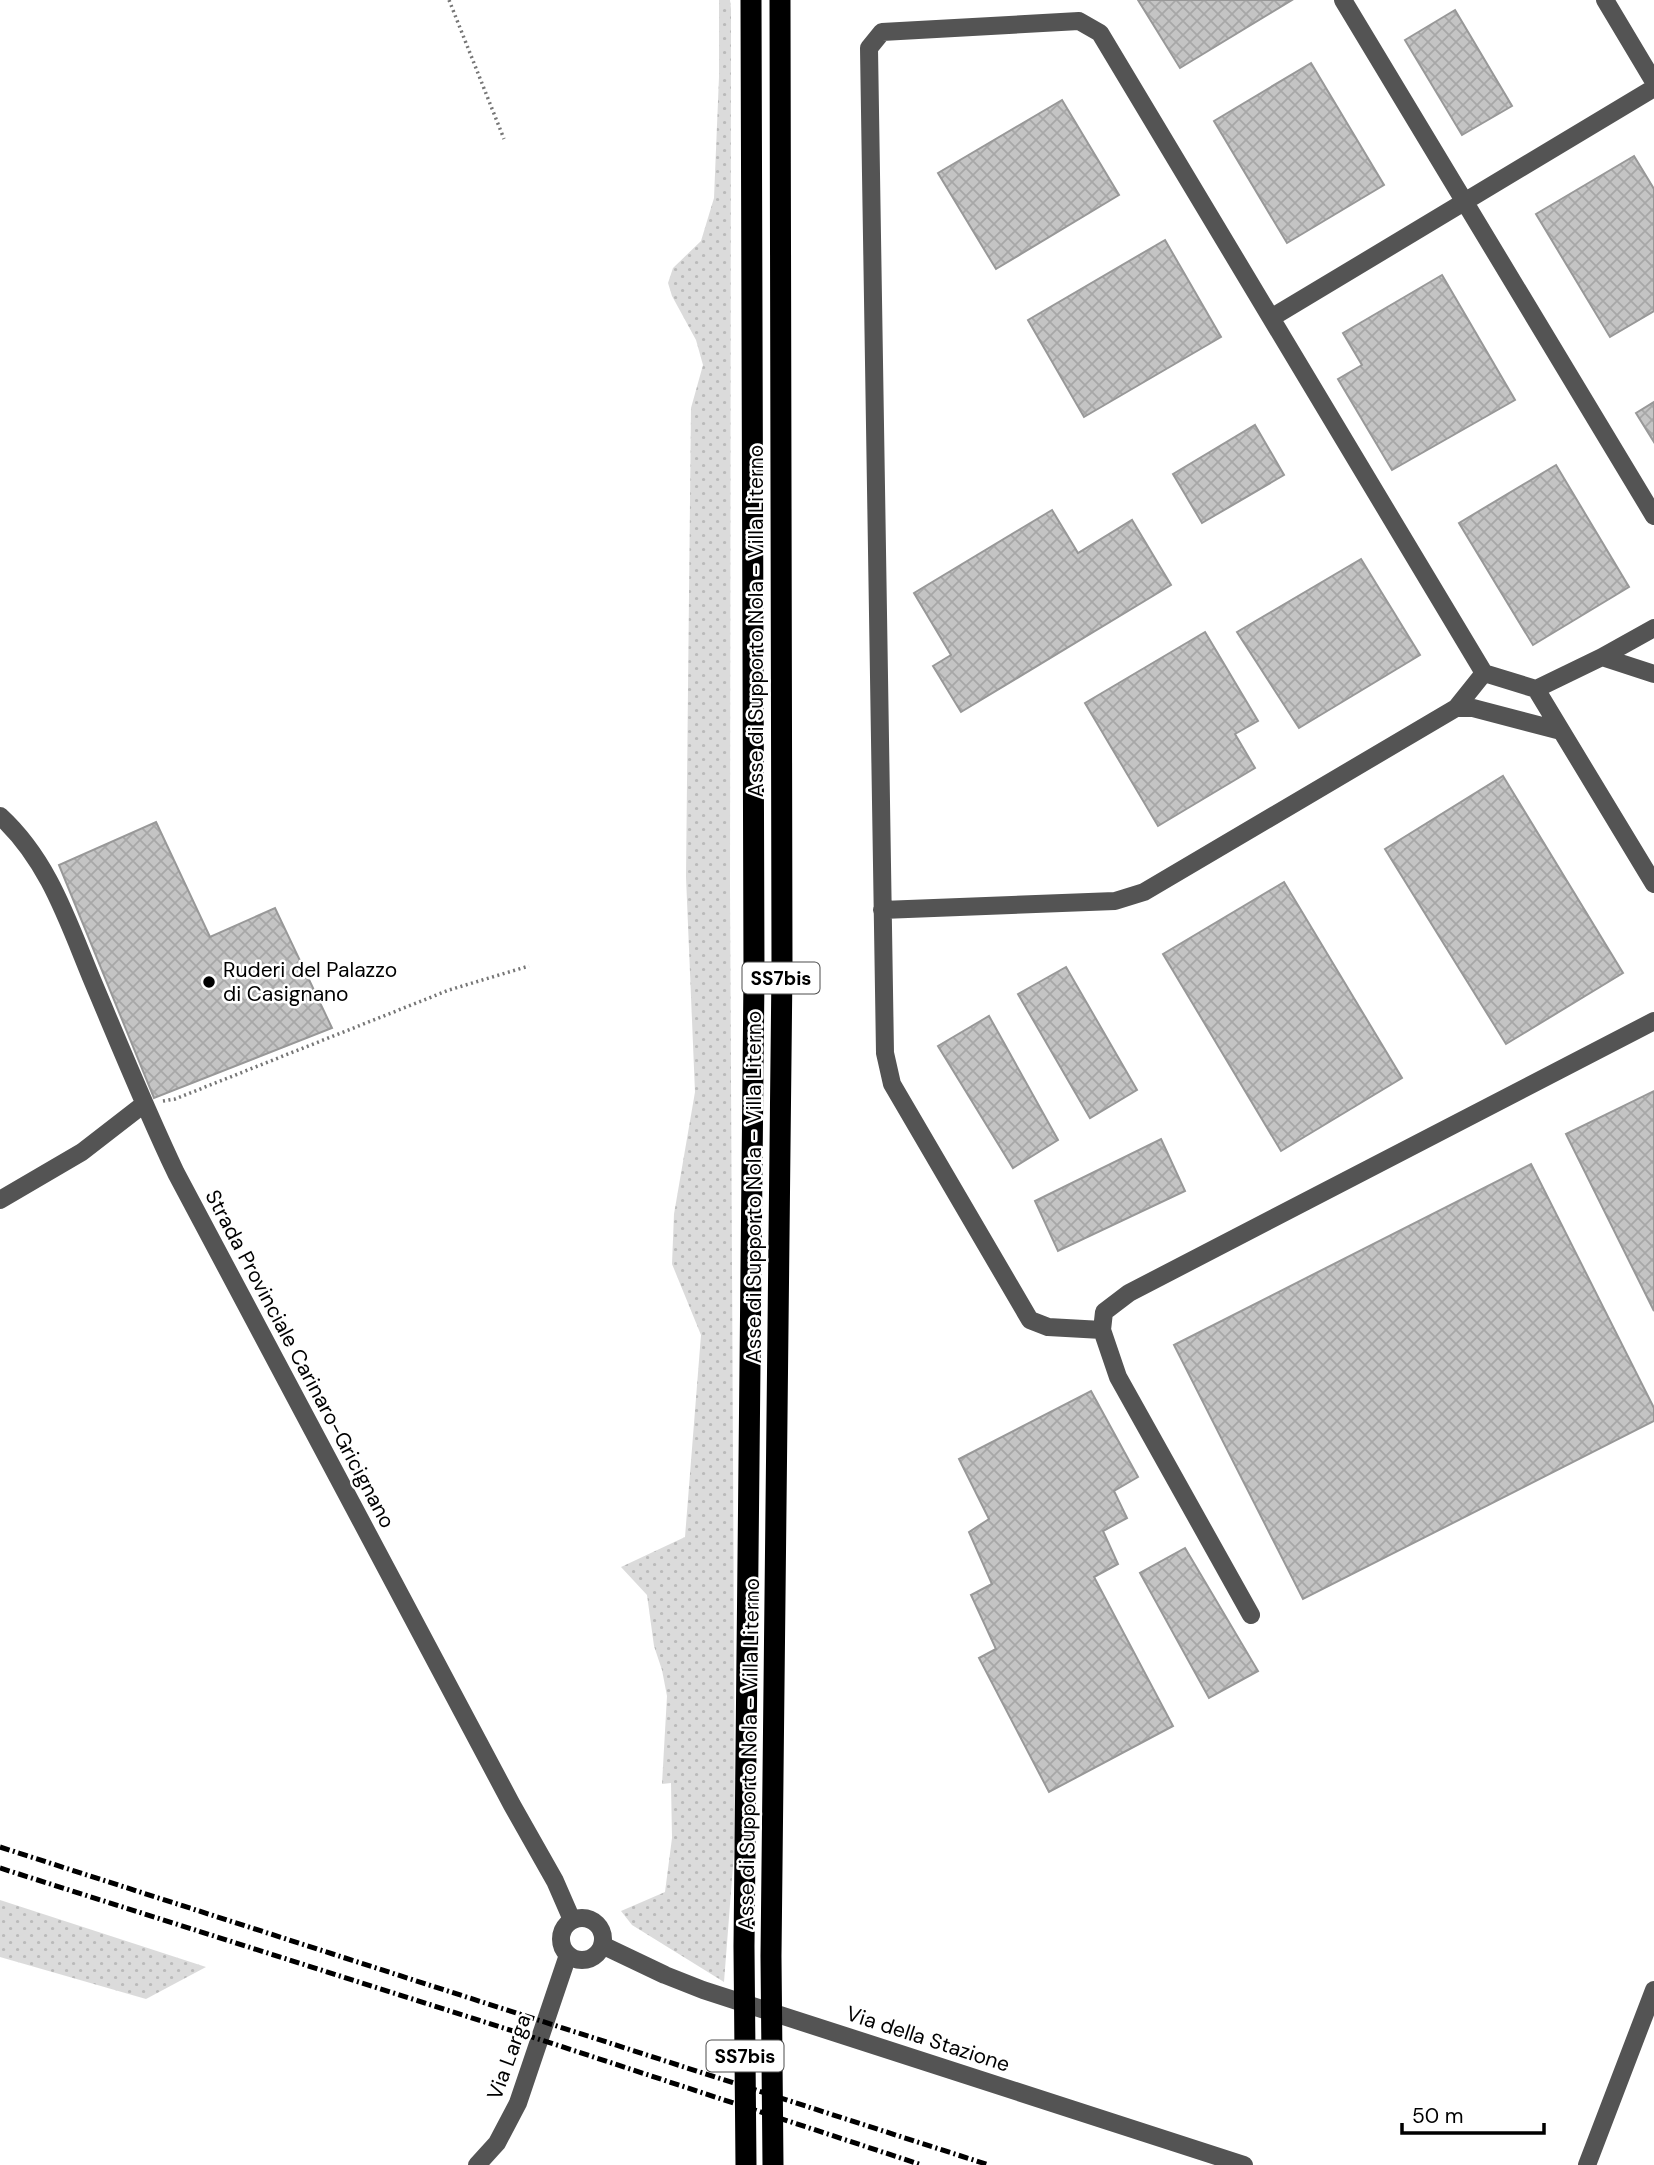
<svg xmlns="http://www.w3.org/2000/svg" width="1654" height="2165" font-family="'DM Sans',sans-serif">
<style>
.grass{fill:url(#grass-dots)}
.building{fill:url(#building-cross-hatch);stroke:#989898;stroke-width:2}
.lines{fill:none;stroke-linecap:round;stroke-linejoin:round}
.path{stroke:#767676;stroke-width:3.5;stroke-dasharray:2 3.5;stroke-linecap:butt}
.minor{stroke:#545454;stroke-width:18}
.highway{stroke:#000;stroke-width:21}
.rail{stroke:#000;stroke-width:5;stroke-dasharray:10 3.5 2 3.5;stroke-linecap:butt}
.poi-dot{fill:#000;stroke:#fff;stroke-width:2.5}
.labels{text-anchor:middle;stroke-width:5;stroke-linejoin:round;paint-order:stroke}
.shield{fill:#fff;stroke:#4c4c4c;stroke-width:2}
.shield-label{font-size:19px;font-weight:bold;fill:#000}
.street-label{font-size:21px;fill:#000;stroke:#fff}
.poi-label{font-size:21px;fill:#000;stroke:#fff;text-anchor:start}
</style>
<defs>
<pattern id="grass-dots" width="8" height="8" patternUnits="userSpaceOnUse" patternTransform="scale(1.75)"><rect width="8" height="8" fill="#dbdbdb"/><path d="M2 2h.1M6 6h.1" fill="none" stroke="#bababa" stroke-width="1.8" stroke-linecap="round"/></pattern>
<pattern id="building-cross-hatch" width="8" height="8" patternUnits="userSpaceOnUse" patternTransform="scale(1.75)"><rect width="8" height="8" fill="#c4c4c4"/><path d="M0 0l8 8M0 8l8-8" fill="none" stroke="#a7a7a7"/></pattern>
</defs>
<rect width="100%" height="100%" fill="#fff"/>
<path class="grass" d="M719,0h11l1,9 -1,881 5,950 -11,142 -92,-57 -11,-14 44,-19 7,-54 -1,-55 -9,1 5,-88 -5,-26 -8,-24 -7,-51 -26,-28 64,-30 16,-202 -29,-71 2,-50 21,-122 -9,-215 5,-469 12,-43 -7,-25 -24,-44 -4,-13 5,-15 28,-27 13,-43 5,-121z
M0,1900l206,67 -60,32 -146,-42z"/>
<path class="building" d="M1138,0h154l-112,68z
M1455,10l57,96 -50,29 -57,-95z
M1311,63l73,122 -97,58 -73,-122z
M1062,100l57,95 -123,74 -58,-96z
M1634,156l20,33v122l-44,26 -74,-123z
M1165,240l56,97 -137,80 -56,-97z
M1442,275l73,125 -123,70 -54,-91 24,-14 -19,-32z
M1654,402v40l-18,-29z
M1255,425l29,50 -82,48 -29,-49z
M1556,465l73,122 -96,58 -74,-122z
M1052,510l26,43 54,-33 39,65 -210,127 -28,-46 18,-11 -37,-62z
M1361,559l59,96 -121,73 -62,-96z
M1205,632l53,89 -23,13 20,34 -97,58 -73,-123z
M1503,776l120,197 -117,71 -121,-195z
M156,822l54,115 65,-29 57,120 -178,70 -95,-233z
M1284,882l118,196 -121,73 -118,-197z
M1066,967l71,123 -47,28 -72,-124z
M989,1016l69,124 -45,28 -75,-122z
M1654,1091v220l-88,-177z
M1161,1139l24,52 -127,60 -23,-50z
M1531,1164l123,244v13l-351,178 -129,-254z
M1091,1391l47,86 -24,14 13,27 -24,13 15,33 -24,13 79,149 -124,66 -70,-134 17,-9 -25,-54 21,-11 -23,-52 20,-13 -30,-60z
M1185,1548l73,123 -49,27 -69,-125z"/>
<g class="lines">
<path class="path" d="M449,0l55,139
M163,1101l12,-2 274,-109 80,-24"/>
<path class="minor" d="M1343,0l311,516
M1605,0l49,82
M1271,318l383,-230
M1602,657l52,17
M1536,689l118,195
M1456,708l28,-35
M0,816c49,45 68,106 93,166 27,64 53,128 83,191l336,632 43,76 17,39
M882,910l233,-9 29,-9 312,-184h17l88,23
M0,1200l82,-48 62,-48
M1102,1330l-54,-3 -18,-7 -138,-236 -7,-31 -16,-1005 13,-16 197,-11 21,12 384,640 52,16 66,-32 52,-29
M1251,1615l-133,-238 -16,-47 2,-18 25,-19 525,-272
M561 1939a21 21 0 1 1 42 0a21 21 0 1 1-42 0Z
M602,1945l63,30 38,15 541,175
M477,2165l20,-22 21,-40 50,-148
M1587,2165l67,-175"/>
<path class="highway" d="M746,2165l-2,-219 10,-969 -3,-977
M773,2165l-2,-209 11,-988 -2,-968"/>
<path class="rail" d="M0,1847l989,318
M0,1868l554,176 368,121"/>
</g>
<circle class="poi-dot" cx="209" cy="982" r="7"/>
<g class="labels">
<g class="shield">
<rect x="742.5" y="962.5" width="77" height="31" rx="5"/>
<rect x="706.5" y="2040.5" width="77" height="31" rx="5"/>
</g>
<g class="shield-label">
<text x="781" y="985">SS7bis</text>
<text x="745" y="2063">SS7bis</text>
</g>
<g class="street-label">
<text transform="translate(756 621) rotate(-90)" y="7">Asse di Supporto Nola - Villa Literno</text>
<text transform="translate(754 1187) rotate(-90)" y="7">Asse di Supporto Nola - Villa Literno</text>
<text transform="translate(300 1359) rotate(62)" y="7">Strada Provinciale Carinaro-Gricignano</text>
<text transform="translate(749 1754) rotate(-89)" y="7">Asse di Supporto Nola - Villa Literno</text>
<text transform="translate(928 2039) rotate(18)" y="7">Via della Stazione</text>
<text transform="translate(509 2057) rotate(-70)" y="7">Via Larga</text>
</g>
<g class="poi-label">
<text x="223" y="977">Ruderi del Palazzo<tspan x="223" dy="24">di Casignano</tspan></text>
</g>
</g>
<path d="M1402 2123v10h142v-10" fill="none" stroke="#000000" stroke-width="3.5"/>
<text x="1412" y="2123" font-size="21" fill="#000000" stroke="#ffffff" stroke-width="5" paint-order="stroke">50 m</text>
</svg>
